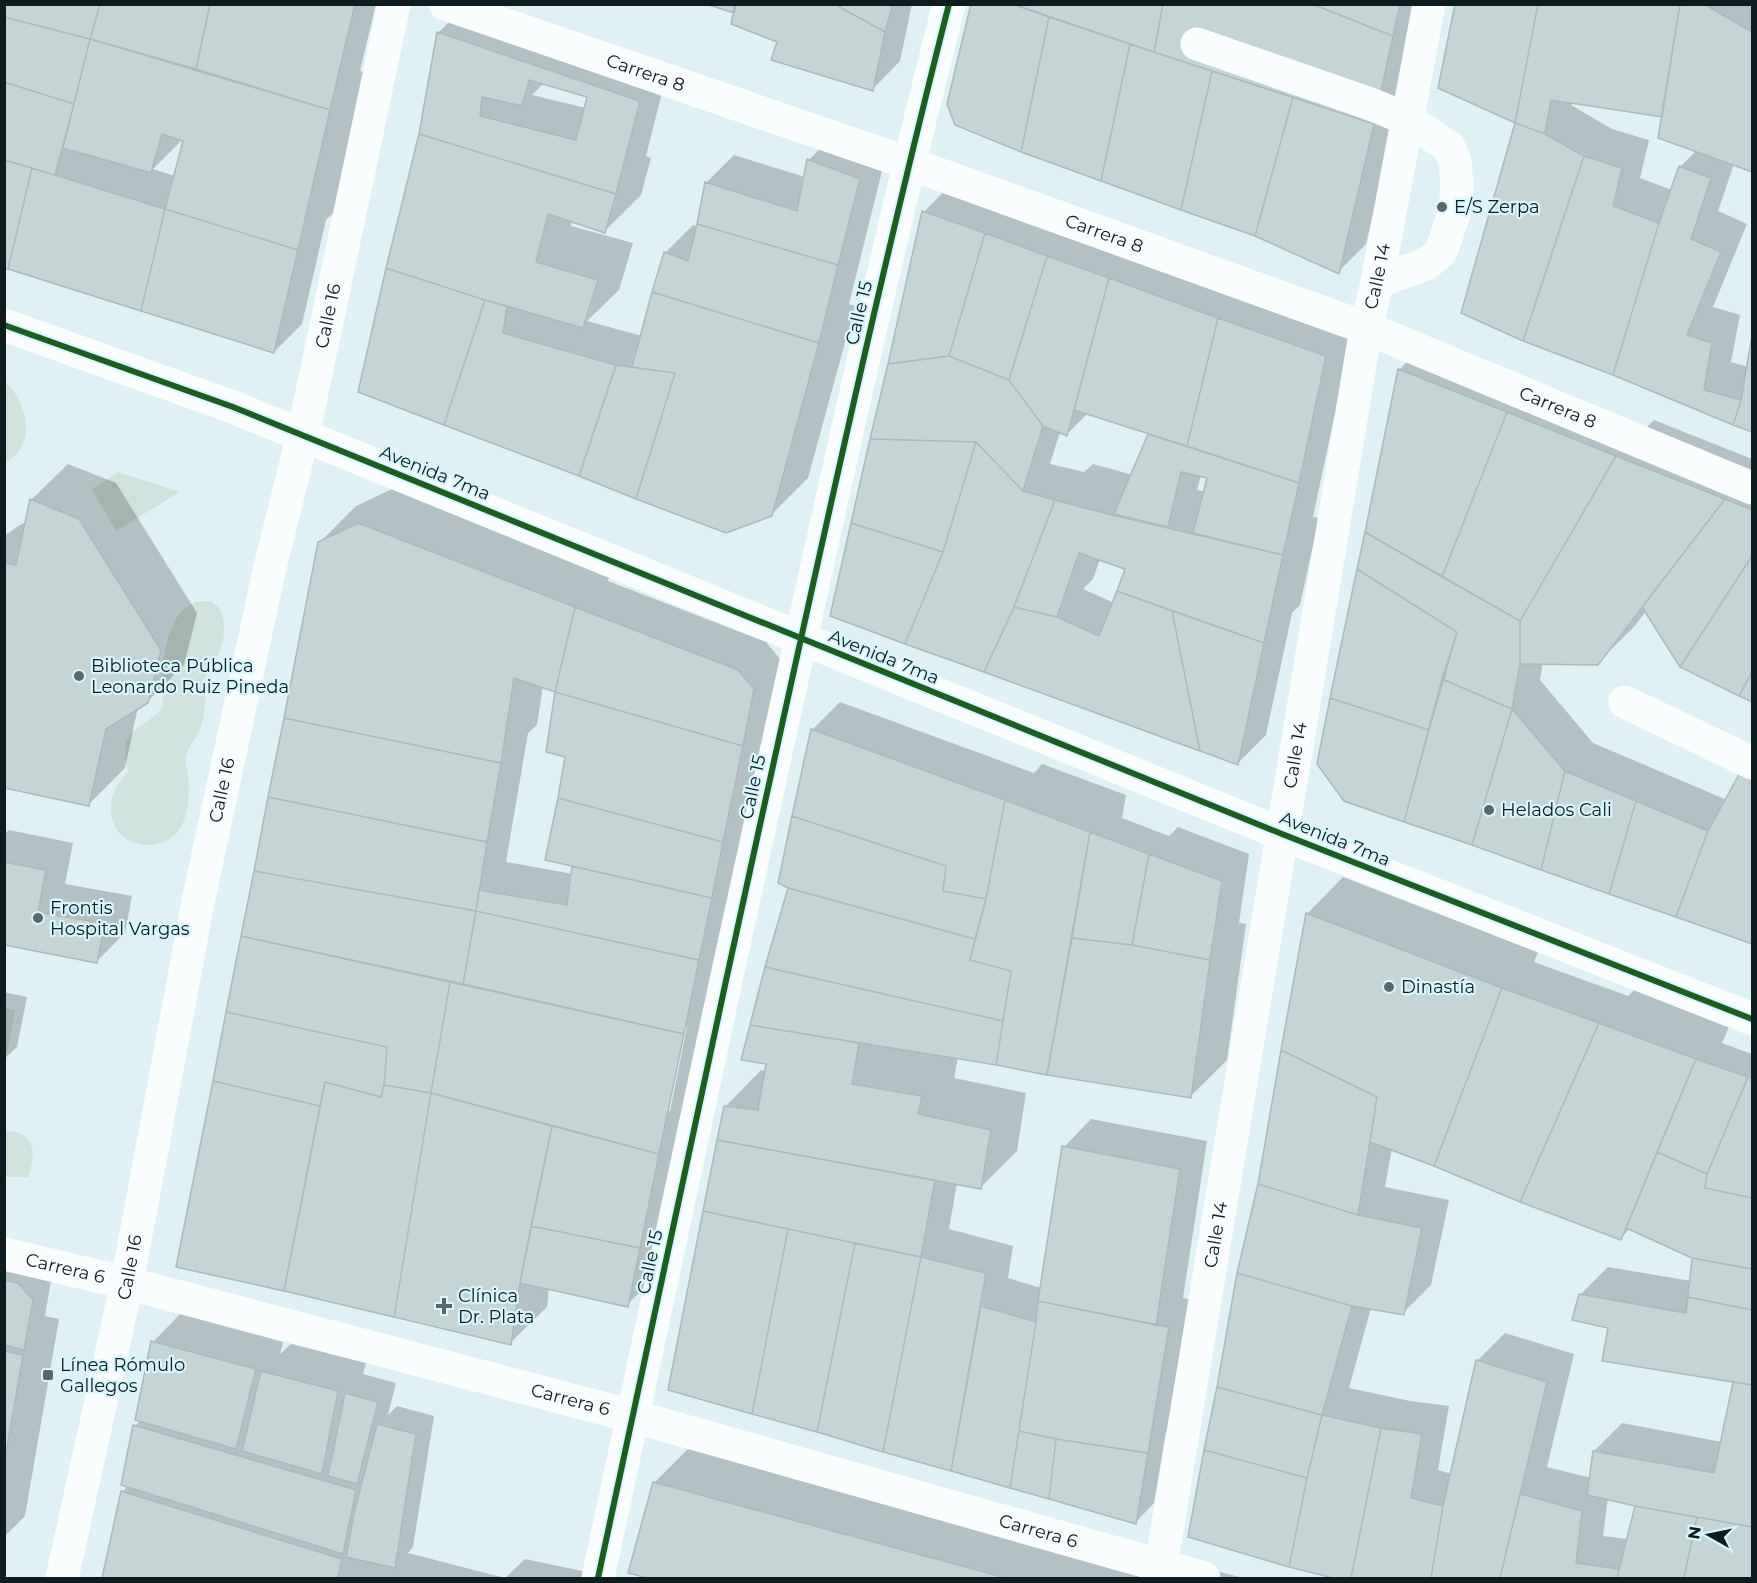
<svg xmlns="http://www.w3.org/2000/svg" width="1757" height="1583" font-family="Montserrat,sans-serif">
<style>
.green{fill:#d0e2dd}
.shadow{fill:#0003;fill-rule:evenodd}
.building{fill:#c5d4d5;stroke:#abbabb;stroke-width:1.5;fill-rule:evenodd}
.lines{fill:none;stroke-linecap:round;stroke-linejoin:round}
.minor{stroke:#fafdfe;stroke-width:33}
.cycleway-casing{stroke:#d7f6fe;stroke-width:10}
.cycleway{stroke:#1b5e20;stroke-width:6}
.poi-dot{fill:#57676a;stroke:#d7f6fe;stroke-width:2}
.labels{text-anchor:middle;stroke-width:4.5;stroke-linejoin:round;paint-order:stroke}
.street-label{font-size:18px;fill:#0d1c1f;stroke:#d7f6fe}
.poi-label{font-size:18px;fill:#0d1c1f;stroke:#d7f6fe;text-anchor:start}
</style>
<rect width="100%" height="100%" fill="#e0f1f5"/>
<path class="green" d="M5,382c23,19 32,66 0,81z
M118,472l62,20 -64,39 -24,-42z
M211,601c3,3 8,6 10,10 9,24 -3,50 -17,68 2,17 2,34 -4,50 -3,9 -11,16 -13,24 -3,9 0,14 1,23 2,14 1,36 -6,49 -16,32 -72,25 -71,-17 0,-6 1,-13 4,-18 3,-7 9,-13 13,-19 -12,-44 13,-38 35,-64 -3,-25 0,-86 25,-101 7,-5 15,-5 23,-5z
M5,1008l10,2 -10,55 -1,-57z
M5,1131c30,0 32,22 23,46h-23z"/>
<path class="shadow" d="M4,4h372l-16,67 6,2 -32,139 -8,8 -24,104 -28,28 -270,-86zM185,137l-10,39 -22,-7z
M711,4h201l-12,57 -27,28 -94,-48 -44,-29z
M972,4h456l-27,91 -35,149 -28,28 -83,-37 -233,-84z
M1457,4h295v167l-18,-7 -16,47 29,13 -34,83 27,8 -9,47 17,5 4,-26v90l-139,-58 -96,-250zM1575,102l88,14 33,35 -16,16 -8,23 -32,-12 9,-38 -37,-11 -41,-24z
M466,5l201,68 -21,83 5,2 -10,37 -36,36 -33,-10 -1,5 62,17 -14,47 -32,31 55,15 23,-83 28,-28 4,1 9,-43 28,-28 71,22 4,-17 27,-28 51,19 -38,153 6,2 -47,172 -37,37 -411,-124 61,-258 17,-100zM544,83l45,13 -3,12 -54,-13z
M951,184l402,144 -40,189 6,1 -19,87 -8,8 -26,122 -28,28 -406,-147 92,-404zM1088,413l62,20 -17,42 -40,-11 -9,8 -34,-8 10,-32 7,2zM1201,475l7,2 -3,15 -8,-2zM1100,559l27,9 -7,22 -6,13 -31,-14 10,-10z
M1427,342l218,87 9,-9 98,39v242l-71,-35 -35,-55 -12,16 -37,36h-54l-3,17 53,63 134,57 25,-40v182l-407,-143 54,-429z
M68,464l48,19 81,130 -13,52 -37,37 -9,5 -13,61 -36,36 -85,-17v-251l19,-13 3,1 5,-24z
M396,487l214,83 -2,11 158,61 15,18 -126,617 -28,28 -78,-17 -2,19 -37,36 -332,-78 142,-723 36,-36zM543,686l15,1 8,69 7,118 -67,-12 22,-129 9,-8zM684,1026l3,1 -17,84h-4z
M840,702l194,71 8,-9 84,31 -4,23 47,18 9,-9 71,27 -10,69 7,1 -19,136 -36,36 -233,-39 -4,21 72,15 -9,58 -36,36 -24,-4 -8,46 64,17 -5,32 33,10 23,-141 27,-28 116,22 -24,157 13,2 -20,123 -10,9 -12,71 -18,19 -466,-133 55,-282 36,-37 5,1 1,-8 -24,-4 23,-92 24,-79 22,-158z
M9,830l64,13 -8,41 67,12 -7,37 -28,28 -93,-18v-109z
M1343,877l195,75 -4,10 94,34 9,-9 94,35 -9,21 30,11v524h-417l-46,-12 -30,-382 48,-270zM1392,1148l229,90 9,-10 64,29 -3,24 -83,-14 -28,28 30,31 125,55 -13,61 -100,-19 -28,28 -3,27 -44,-11 27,-113 -69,-21 -28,28 -25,113 -14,-4 11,-64 -39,-5 -61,-13 22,-80 32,5 28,-28 18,-85 -64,-13zM1608,1498l29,7 -9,34 -25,-3z
M4,992l23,5 -10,50 -13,12z
M4,1257l47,24 -6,35 14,3 -34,197 -21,21z
M180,1314l103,28 -3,12 11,-10 75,19 -3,11 33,9 -8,32 9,-9 37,10 -21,131 -5,6 97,25h-401l18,-86 6,-6 7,-60 6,-6 12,-78z
M690,1447l462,131h-498l-24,-6 24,-89z
M525,1559l62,13 -1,6h-81z
M1208,1569l36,9h-45z"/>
<path class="building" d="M4,4h96l-10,35 -86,-22z
M100,4h110l-14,65 -106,-30z
M210,4h145l-25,106 -134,-41z
M706,4h30l-2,9z
M735,4h99l51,28 -12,59 -102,-31 6,-18 -46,-18z
M834,4h59l-8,28z
M971,4h41l37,13 -28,135 -66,-27 -8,-21z
M1013,4h150l-9,48z
M1163,4h149l81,32 -19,88 -220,-72z
M1312,4h88l-7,32z
M1455,4h83l-23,119 -77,-35z
M1538,4h142l-18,113 -111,-17 -6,34 -30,-11z
M1680,4h24l48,28v140l-94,-34z
M4,17l86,22 -16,65 -70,-22z
M1049,17l81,27 -29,137 -80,-29z
M437,32l203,69 -24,93 -197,-60zM529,80l58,17 -11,43 -96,-24 2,-19 40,9z
M90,39l240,71 -32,140 -133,-41 18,-68 -21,-7 -11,39 -88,-25z
M1130,44l82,27 -31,139 -80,-29z
M1212,71l81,26 -38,139 -74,-26z
M4,82l70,22 -19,71 -51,-15z
M1293,97l81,27 -35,150 -84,-38z
M1515,123l30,11 39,22 -61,185 -62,-28z
M419,134l197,60 -11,39 -57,-19 -12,48 62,18 -15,48 -98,-28 -99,-32z
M1584,156l38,12 -9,38 46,17 -46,152 -90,-34z
M807,159l53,20 -22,86 -141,-41 8,-42 92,29z
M4,160l28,8 -24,101 -4,-1z
M1679,166l32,12 -20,61 30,13 -34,83 25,8 -8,47 37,10 -8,25 -120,-50 46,-152z
M32,168l133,41 -24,102 -133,-42z
M165,209l133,41 -24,103 -133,-42z
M922,211l63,22 -36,123 -61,8z
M697,224l141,41 -19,78 -167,-51 12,-40 24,9z
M985,233l62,23 -38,124 -60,-24z
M1047,256l62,22 -42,158 -24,-10 -34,-46z
M386,268l99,32 -41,125 -86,-33z
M1109,278l109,40 -31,128 -113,-36z
M652,292l167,51 -47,173 -46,17 -90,-34 39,-126 -43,-6z
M485,300l22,6 -4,27 113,32 -37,111 -135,-51z
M1218,318l108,38 -27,127 -112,-37z
M1752,336v96l-19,-7 8,-25z
M949,356l60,24 34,46 -20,65 -47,-49 -106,-3 18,-75z
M616,365l59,8 -39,126 -57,-23z
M1398,369l109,43 -65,165 -77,-45z
M1507,412l109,44 -96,165 -78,-44z
M1148,434l151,49 -16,72 -90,-22 14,-55 -26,-6 -13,55 -54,-13z
M870,439l106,3 -33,110 -92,-29z
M976,442l47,49 32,9 -41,107 -30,65 -79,-28 38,-92z
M1616,456l109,43 -127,166 -78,-1v-43z
M30,499l49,20 82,131 -13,53 -42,26 -17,77 -85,-18v-225l12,2z
M1725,499l27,11v46l-72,111 -38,-60z
M1055,500l53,14 175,41 -19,88 -147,-52 8,-22 -46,-16 -22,64 -43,-10z
M358,523l217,84 -20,85 -41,-14 -13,85 -217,-45 34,-176z
M851,523l92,29 -38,92 -75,-28z
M1365,532l155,89v43l-8,45 -70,-30 15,-47 -100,-63z
M1752,556v116l-13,24 -59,-29z
M1357,569l100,63 -28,98 -99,-32z
M1117,591l55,20 28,140 -216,-79 30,-65 43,10 42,19z
M575,607l163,63 16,19 -11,57 -188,-54z
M1172,611l92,32 -26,122 -38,-14z
M1752,672v30l-13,-6z
M1442,679l70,30 -40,136 -68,-23z
M555,692l188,54 -20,96 -165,-44 7,-41 -19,-5z
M1330,698l99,32 -25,92 -60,-21 -27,-37z
M1512,709l53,62 -24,99 -69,-25z
M284,718l217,45 -14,79 -219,-45z
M811,729l194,71 -19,99 -43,-8 3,-25 -154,-50z
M1742,769l10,5v170l-76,-27 32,-86z
M1565,771l71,30 -27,93 -68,-24z
M268,797l219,45 -11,69 -222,-40z
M558,798l165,44 -11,56 -167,-38z
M1005,800l85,32 -43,243 -51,-10 15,-94 -41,-11 16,-61z
M1636,801l72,30 -32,86 -67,-23z
M792,816l154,50 -3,25 43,8 -11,40 -187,-51 -10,-5z
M1090,832l59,22 -17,91 -60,-7z
M1149,854l73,27 -12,79 -78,-15z
M4,862l42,8 -8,42 67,12 -8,39 -93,-18z
M572,866l140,32 -13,62 -223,-49 3,-21 88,15z
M254,871l222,40 -13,73 -222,-48z
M788,888l187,51 -5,21 41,11 -8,50 -238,-54z
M476,911l223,49 -15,74 -221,-50z
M1306,913l196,75 -68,178 -64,-24 7,-45 -96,-47z
M241,936l209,46 -19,111 -47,-8 3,-38 -161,-35z
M1072,938l60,7 78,15 -19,138 -144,-23z
M765,967l238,54 -7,44 -246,-40z
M450,982l234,52 -25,120 -228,-61z
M1502,988l97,35 -79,179 -86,-36z
M226,1012l161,35 -3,38 -3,12 -56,-15 -5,24 -107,-25z
M1599,1023l97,36 -75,181 -101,-38z
M750,1025l109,18 -7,41 70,12 -4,18 73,16 -10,59 -264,-49 7,-34 34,4 8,-46 -25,-4z
M1281,1050l96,47 -19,118 -100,-31z
M1696,1059l52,18 -41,97 -50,-22z
M1748,1077l4,1v120l-47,-10 2,-14z
M213,1081l107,25 -36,185 -108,-24z
M325,1082l56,15 3,-12 47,8 -37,224 -110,-26z
M431,1093l121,33 -32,157 -9,62 -117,-28z
M552,1126l107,28 -19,94 -109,-22z
M717,1140l218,40 -14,77 -218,-46z
M1062,1146l118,23 -24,156 -118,-24z
M1657,1152l50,22 -2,14 47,10v71l-60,-11 -66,-30z
M1258,1184l100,31 64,13 -18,87 -52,-9 -115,-33z
M703,1211l85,18 -36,185 -84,-24z
M531,1226l109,22 -12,59 -108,-24z
M788,1229l67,14 -38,189 -65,-18z
M855,1243l66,14 -38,195 -66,-20z
M921,1257l65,16 -35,198 -68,-19z
M1692,1258l60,11v41l-64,-13z
M1237,1273l115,33 -30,109 -105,-28z
M4,1280l14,3 15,17 -9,50 -20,-5z
M1579,1294l107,19 2,-16 64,13v75l-150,-24 6,-33 -36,-8z
M1038,1301l131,26 -21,126 -92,-14 -37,-8 17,-109z
M981,1306l55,16 -26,166 -59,-17z
M151,1341l105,28 -20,80 -101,-29z
M4,1351l19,4 -19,110z
M1476,1360l71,22 -47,196h-69l12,-72z
M261,1371l77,20 -16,83 -80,-23z
M1733,1382l19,3v142l-117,-21 -48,-11 6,-44 121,22z
M1217,1387l105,28 -15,63 -103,-28z
M345,1393l33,9 -21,82 -29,-8z
M1322,1415l59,13 -30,150h-18l-44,-11 18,-89z
M377,1424l39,10 -21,134 -49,-11 9,-48z
M133,1425l223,65 -13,64 -222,-69z
M1381,1428l41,6 -11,64 32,8 -12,72h-80z
M1019,1431l37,8 -7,60 -39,-11z
M1056,1439l92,14 -12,71 -87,-25z
M1204,1450l103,28 -18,89 -101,-30z
M653,1482l353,96h-358l-20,-5z
M121,1491l221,68 -4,19h-236z
M1520,1494l62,17 -6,52 43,6 -2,9h-117z
M1635,1506l62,11 -13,61h-67z
M1697,1517l55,10v51h-68z"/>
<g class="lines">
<g class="minor">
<path id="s1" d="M445,4l463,159 458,165 386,160"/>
<path d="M1197,44l171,59 39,16 42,28 6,15 2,21 -2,28 -14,41 -15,12 -49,18"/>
<path d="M4,325l229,82 1049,427 470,185"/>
<path d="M1625,702l127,61"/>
<path id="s2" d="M4,1254l123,29 505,133 572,162"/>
<path id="s3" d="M62,1578l65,-295 72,-386 71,-330 33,-132 91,-431"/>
<path d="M598,1578c51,-248 106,-496 160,-744 61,-277 121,-555 191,-830"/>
<path id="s4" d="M1159,1578l207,-1250 11,-46 52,-278"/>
</g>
<defs>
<path id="cycleway" d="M4,325l229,82 1049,427 470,185
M598,1578c51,-248 106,-496 160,-744 61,-277 121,-555 191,-830"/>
</defs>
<use href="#cycleway" class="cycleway-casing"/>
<use href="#cycleway" class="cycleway"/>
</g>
<g class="poi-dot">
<circle cx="1442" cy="207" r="6"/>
<circle cx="79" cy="676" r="6"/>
<circle cx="1489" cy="810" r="6"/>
<circle cx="38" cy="918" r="6"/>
<circle cx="1389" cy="987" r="6"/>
<path d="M441 1297h6v6h6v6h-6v6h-6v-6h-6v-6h6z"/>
<rect x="42" y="1369" width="12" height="12" rx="3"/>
</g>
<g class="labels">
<g class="street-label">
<text dy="6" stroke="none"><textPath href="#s1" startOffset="212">Carrera 8</textPath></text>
<text dy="6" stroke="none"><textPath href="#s1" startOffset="698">Carrera 8</textPath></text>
<text dy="6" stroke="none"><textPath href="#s4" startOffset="1320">Calle 14</textPath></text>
<text transform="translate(859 313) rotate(-77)" y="6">Calle 15</text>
<text dy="6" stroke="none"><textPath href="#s3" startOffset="1290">Calle 16</textPath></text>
<text dy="6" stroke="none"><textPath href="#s1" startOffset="1184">Carrera 8</textPath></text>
<text transform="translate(435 473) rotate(22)" y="6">Avenida 7ma</text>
<text transform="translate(884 657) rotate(22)" y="6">Avenida 7ma</text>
<text dy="6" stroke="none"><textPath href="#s4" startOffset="834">Calle 14</textPath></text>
<text transform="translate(753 787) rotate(-78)" y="6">Calle 15</text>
<text dy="6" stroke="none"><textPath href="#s3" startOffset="804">Calle 16</textPath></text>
<text transform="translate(1335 839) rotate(22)" y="6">Avenida 7ma</text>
<text dy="6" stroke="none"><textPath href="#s4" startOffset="348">Calle 14</textPath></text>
<text transform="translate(650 1262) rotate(-78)" y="6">Calle 15</text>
<text dy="6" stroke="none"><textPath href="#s3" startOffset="318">Calle 16</textPath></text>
<text dy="6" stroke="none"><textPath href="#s2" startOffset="63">Carrera 6</textPath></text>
<text dy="6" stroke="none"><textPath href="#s2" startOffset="585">Carrera 6</textPath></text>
<text dy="6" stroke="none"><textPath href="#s2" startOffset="1071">Carrera 6</textPath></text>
</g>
<g class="poi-label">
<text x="1454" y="213">E/S Zerpa</text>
<text x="91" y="672">Biblioteca Pública<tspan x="91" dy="21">Leonardo Ruiz Pineda</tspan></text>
<text x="1501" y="816">Helados Cali</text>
<text x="50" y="914">Frontis<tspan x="50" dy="21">Hospital Vargas</tspan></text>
<text x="1401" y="993">Dinastía</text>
<text x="458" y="1302">Clínica<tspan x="458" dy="21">Dr. Plata</tspan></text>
<text x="60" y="1371">Línea Rómulo<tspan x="60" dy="21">Gallegos</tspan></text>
</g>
</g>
<rect width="1757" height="1583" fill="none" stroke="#0d1c1f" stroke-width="12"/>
<g transform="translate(1709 1535) rotate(279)" stroke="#d7f6fe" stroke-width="4.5" paint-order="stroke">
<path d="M0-4.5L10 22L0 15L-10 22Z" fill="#0d1c1f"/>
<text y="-9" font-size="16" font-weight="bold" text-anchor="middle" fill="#0d1c1f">N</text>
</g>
</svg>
